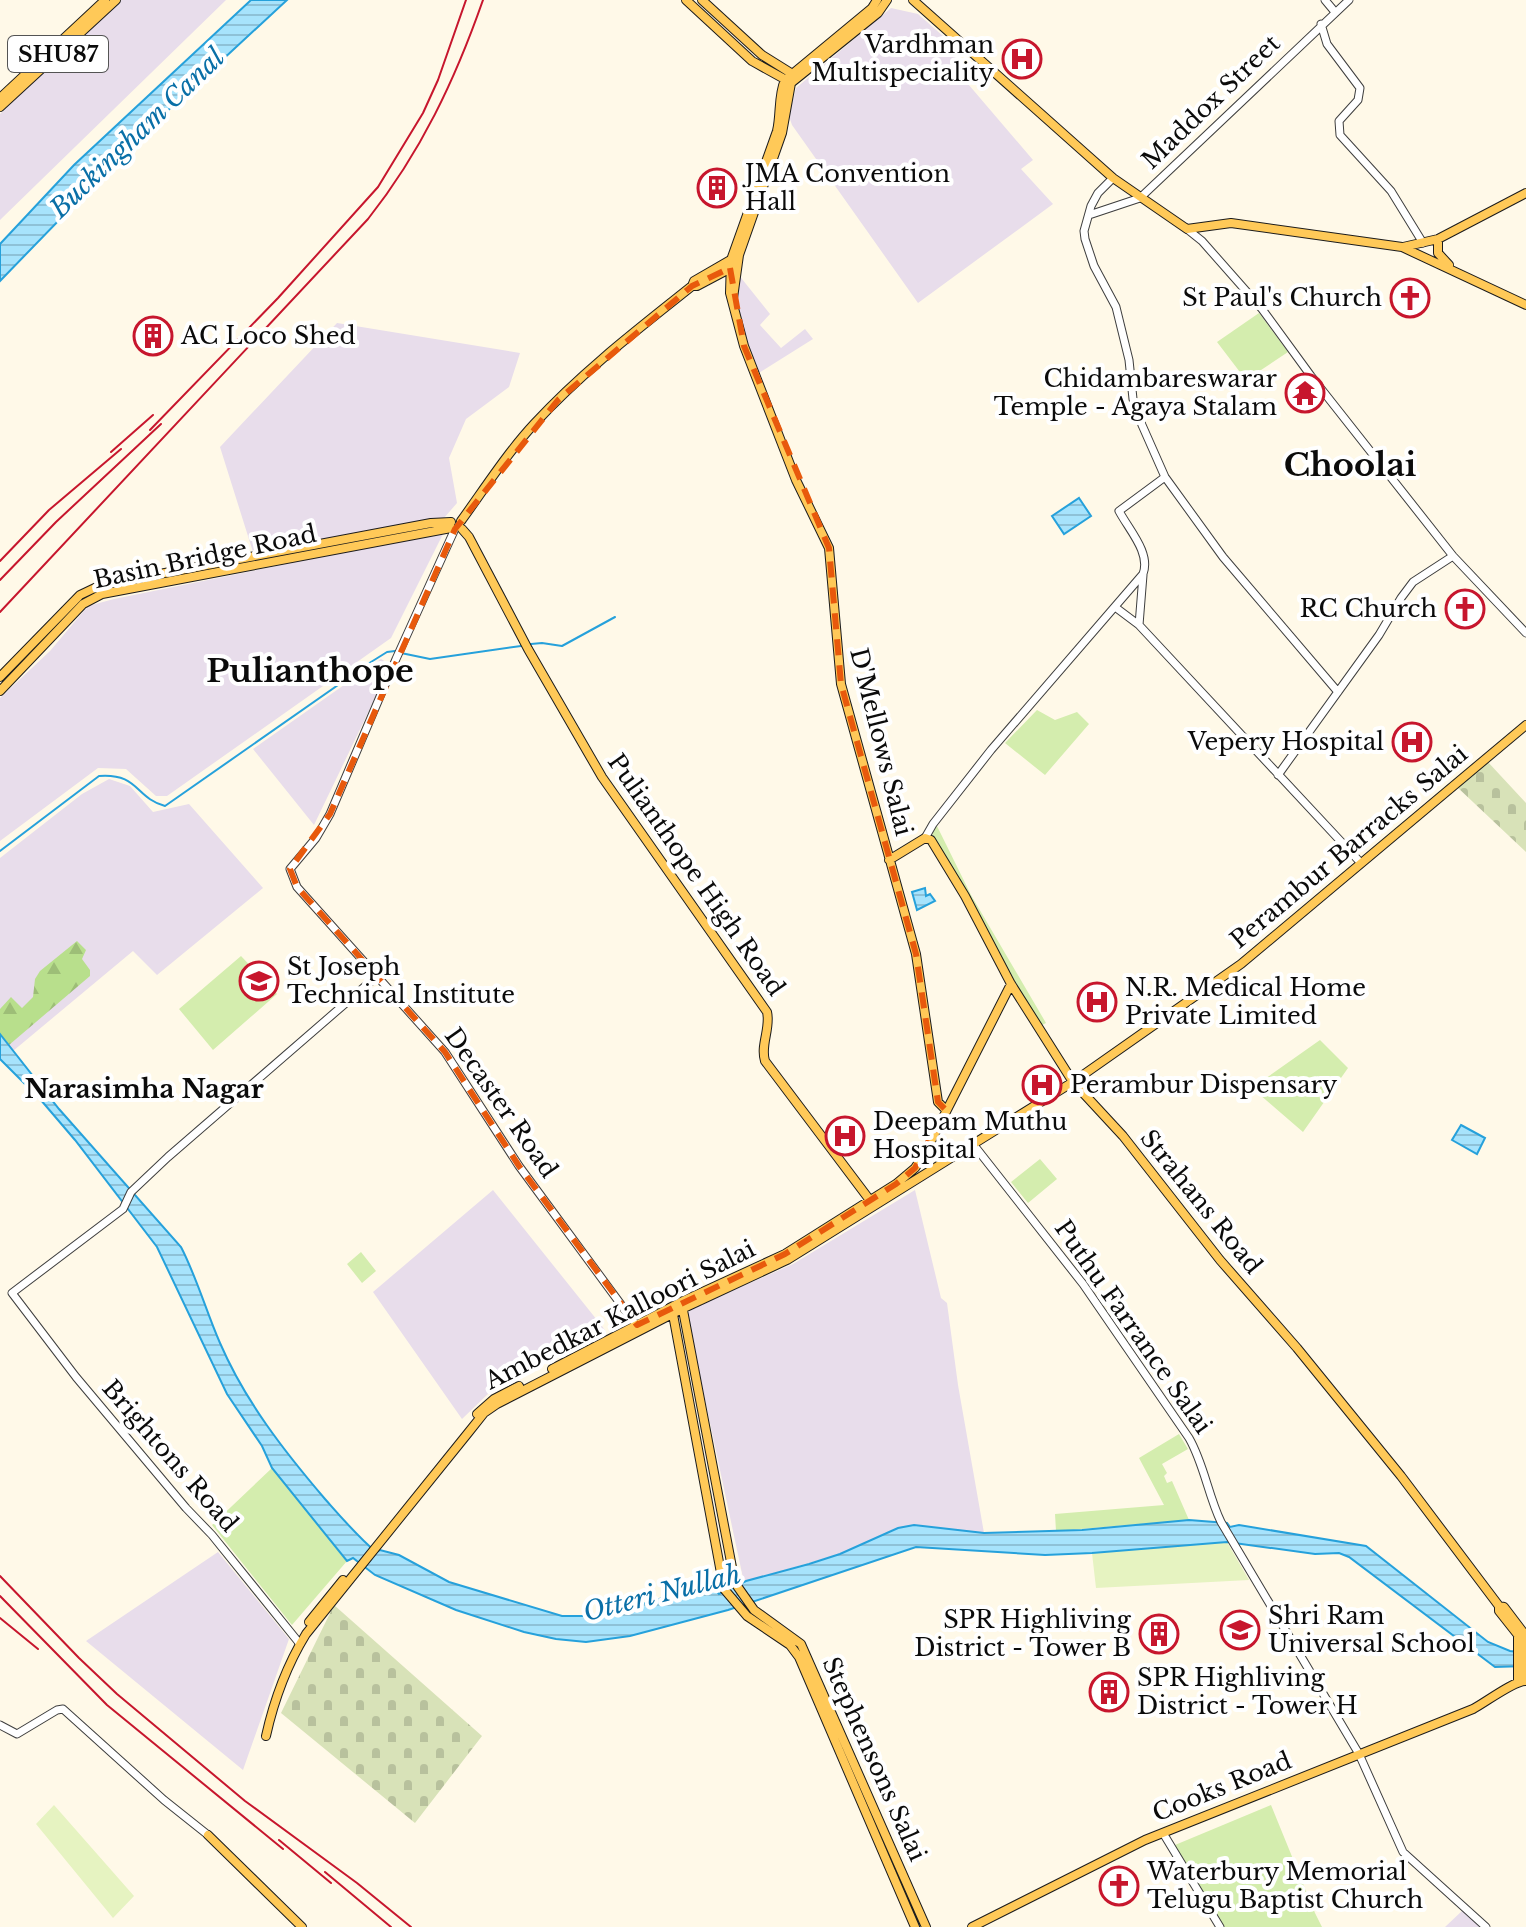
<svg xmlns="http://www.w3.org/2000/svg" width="1526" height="1927" font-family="'Libre Baskerville',serif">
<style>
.industrial{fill:#e8ddeb}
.green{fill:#d4edae}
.forest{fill:url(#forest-firs)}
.cemetery{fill:url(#cemetery-stones)}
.pitch{fill:#e6f3c1}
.water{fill:url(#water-rules);stroke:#26a1db;stroke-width:2}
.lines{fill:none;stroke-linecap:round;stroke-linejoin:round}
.stream{stroke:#26a1db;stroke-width:2}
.minor-casing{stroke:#3e3e3e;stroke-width:9}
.major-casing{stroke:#1c1c1c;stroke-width:10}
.minor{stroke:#fff;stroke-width:7}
.major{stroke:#ffc958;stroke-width:8}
.rail{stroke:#c7162d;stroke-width:2}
.marked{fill:none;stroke:#e8590c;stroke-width:6;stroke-dasharray:16 10;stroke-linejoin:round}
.labels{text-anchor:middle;stroke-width:8;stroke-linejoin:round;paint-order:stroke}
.shield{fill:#fff;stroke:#545454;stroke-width:2}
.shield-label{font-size:22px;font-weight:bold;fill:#0b0b0b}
.poi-label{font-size:24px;fill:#0b0b0b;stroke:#fff;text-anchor:start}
.street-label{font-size:24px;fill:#0b0b0b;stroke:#fff}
.water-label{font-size:26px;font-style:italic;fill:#096fa7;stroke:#fff}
.neighbourhood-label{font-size:26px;font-weight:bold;fill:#0b0b0b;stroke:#fff}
.district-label{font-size:32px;font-weight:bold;fill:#0b0b0b;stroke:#fff}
</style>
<defs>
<pattern id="forest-firs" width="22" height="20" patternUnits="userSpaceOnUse" patternTransform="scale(2)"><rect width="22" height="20" fill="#b8df8c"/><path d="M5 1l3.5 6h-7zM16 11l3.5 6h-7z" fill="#9dbe77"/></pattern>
<pattern id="cemetery-stones" width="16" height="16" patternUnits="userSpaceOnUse" patternTransform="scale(2)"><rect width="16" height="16" fill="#d8e2b8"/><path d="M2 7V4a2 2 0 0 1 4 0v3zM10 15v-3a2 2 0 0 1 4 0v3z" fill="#b8c19d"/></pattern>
<pattern id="water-rules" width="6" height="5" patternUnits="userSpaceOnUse" patternTransform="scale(2)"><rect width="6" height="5" fill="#a7e3fc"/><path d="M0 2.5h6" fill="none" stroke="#8ec1d7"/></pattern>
</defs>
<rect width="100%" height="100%" fill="#fff9e8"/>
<path class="industrial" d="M121,0h105l-226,220v-106z
M891,8l27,6 42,37 -9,13 82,96 -12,9 32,35 -135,99 -126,-178 -3,-9 7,-28z
M738,274l32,40 -10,11 21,23 24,-19 8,10 -56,35 -14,-42 -8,-40z
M337,323l183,30 -11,34 -43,32 -17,39 8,45 -13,15 -191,34 -33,-105z
M444,532l-53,106 -224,158h-11l-30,-27 -28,-1 -98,73v-143l50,-47 38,-45 26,-7z
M381,659l10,6 -77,160 -61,-76z
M109,779l21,7 23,26 36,-8 74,84 -106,87 -24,-24 -120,100 -13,-17v-176l82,-64z
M493,1190l112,140 -115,62 -28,27 -89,-127z
M915,1190l26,108 6,5 11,82 26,148 -70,-8 -16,3 -58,26 -94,27 -3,-3 -56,-263 4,-6 102,-45z
M218,1552l71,87 -46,131 -157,-129z
M1463,1910l20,17h-38z"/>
<path class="green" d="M1259,313l29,39 -42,28 -29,-38z
M1037,710l18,10 22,-8 12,12 -44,51 -40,-32z
M936,824l35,71 75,128 -6,3 -108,-191z
M241,956l36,38 -64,56 -34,-41z
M1320,1040l28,28 -45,64 -51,-44z
M1040,1159l17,20 -29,24 -17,-21z
M361,1252l15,19 -14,12 -15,-19z
M1179,1434l9,15 -26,15 5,9 -3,3 3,7 5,-2 17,39 -133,11 -1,-17 109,-9 -25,-47z
M272,1468l75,93 -55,64 -80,-100z
M1271,1805l44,108 7,14h-98l-49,-82z"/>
<path class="forest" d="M77,941l9,9 -4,9 8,11v6l-81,69 -9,-11v-25l11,-12 11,11 11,-11 2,-18 5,-8z"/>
<path class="cemetery" d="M1487,761l39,42v49l-70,-66z
M334,1605l148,131 -67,87 -134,-110z"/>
<path class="pitch" d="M1227,1542l22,38 -153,8 -4,-35z
M54,1805l80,91 -21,22 -77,-94z"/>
<path class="water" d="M251,0h36l-136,126 -71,77 -16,12 -64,66v-37l74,-79z
M1079,498l12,18 -27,18 -12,-18z
M925,888l1,8 4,-2 5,7 -18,9 -5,-18z
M0,1034l59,75 122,138c16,31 25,64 39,96 25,58 64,108 105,156 16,18 32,37 51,53l4,-2 19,5 50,27 113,34h39l110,-32 8,10 27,-13 63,-17 31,-10 58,-26 16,-3 70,8 98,-3 107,-10 38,3 3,4 9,-2 127,21 122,96 22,9 16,2v13l-31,1 -146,-110 -10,-4 -24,1 -88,-12 -135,11 -47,2 -129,-8 -188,63 -98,26 -44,6 -30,-3 -32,-7 -68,-22 -81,-35 -22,-17 -6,3 -75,-93 -10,-22 -35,-52 -70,-147 -82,-107 -35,-41 -40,-40z
M1461,1125l24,13 -8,16 -25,-14z"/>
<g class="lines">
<path class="stream" d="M531,644l11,-1 20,3 53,-29
M401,653l29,6 91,-13
M0,851l99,-75c40,-3 36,22 66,30l206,-144 16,-10 8,-1"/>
<defs>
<path id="minor" d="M1325,0l10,12
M1321,24l6,20 33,44 -2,12 -19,21 1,14 51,56 32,52
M1113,178l-15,15 -7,13 -7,25 1,8 9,27 22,41 13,53 4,39 9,26 23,52 58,80 115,135
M1089,215l51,-17 209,-198
M1187,229l15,12 60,68 49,67 142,180 73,77
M454,531l-58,128 -66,155 -14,24 -26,31 7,18 148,165 74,114 120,163
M1143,575l-4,50 221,237
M1115,607l24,18
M1278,775l101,-140 22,-37 12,-16 40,-26
M925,838l8,-14 58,-74 152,-176c8,-21 -14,-44 -24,-63l46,-34
M973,1144l110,140 106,154c15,26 19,57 32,84l138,232 44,98 83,75
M300,1644l-88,-109 -26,-27 -110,-131 -64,-84 111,-84 8,-17 37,-35 209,-181
M0,1725l17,9 40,-24 6,-1 101,91 44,35
M1163,1833l57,94"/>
<path id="major" d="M686,0l66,61 36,20
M702,0l60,55 32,20
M877,0l-5,8 -87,72c-7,15 -4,34 -8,51l-46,129 -1,33 14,53 52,134 33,68 12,136 75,270 22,148 7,7
M913,0l200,178 74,51 44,-6 171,24 124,58
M0,98l105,-98
M0,107l116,-107
M1438,239v14l11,12
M1403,247l35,-8 88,-46
M692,286h5l34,-18
M733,298l6,-43 43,-122 9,-50 87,-70 9,-13
M461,521c24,-33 46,-68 74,-98 47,-51 103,-94 157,-137l2,-5 45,-26
M462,529l7,8 59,112 74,128 165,235c4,16 -7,33 -2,49l107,142
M0,677l80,-82 21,-10 330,-62 20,-1
M0,691l83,-87 19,-10 349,-66
M889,860l36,-22 6,2 34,56 46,88 62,98 50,54 97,124 77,88 104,128 98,130v5l19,24v46
M682,1305l53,278 19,27 47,34 125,283
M672,1309l52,280 23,27 43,29 9,12 116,270
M552,1369l129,-67 104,-48 111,-70 19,-16 10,-15 86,-169
M477,1414l17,-15 25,-13
M1499,1606l5,1 19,25 1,48
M309,1622l34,-42
M266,1736c8,-36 21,-71 40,-102l162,-201 16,-20 13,-9 185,-95 105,-49 286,-178 168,-118 285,-239
M208,1835l94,92
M972,1927l173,-87 328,-131c13,-7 42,-29 53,-28"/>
</defs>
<use href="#minor" class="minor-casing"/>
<use href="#major" class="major-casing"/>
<use href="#minor" class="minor"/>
<use href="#major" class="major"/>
<path class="rail" d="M150,430l128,-132 100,-111 45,-74 15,-33 28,-80
M111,452l42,-37
M0,561l49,-51 72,-61
M0,580l56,-58 105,-98
M0,612l368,-393c53,-67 87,-139 115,-219
M0,1576l79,82 38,36 128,107 112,82 54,44
M0,1596l107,109 176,144
M0,1618l38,31
M279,1840l52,43
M325,1872l66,55"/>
</g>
<path class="marked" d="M730,268l14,78 85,202 12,136 75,270 22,148 7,7 -30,59 -19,16 -111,70 -148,71 -118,-159 -74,-114 -148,-165 -7,-18 40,-55 125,-285 103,-129 134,-114z"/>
<defs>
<symbol id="hospital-ring" viewBox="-11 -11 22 22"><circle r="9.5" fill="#fff" stroke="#c7162d" stroke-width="1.5"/><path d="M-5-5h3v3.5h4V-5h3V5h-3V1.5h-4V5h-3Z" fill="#c7162d"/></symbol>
<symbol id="building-ring" viewBox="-11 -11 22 22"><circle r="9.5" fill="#fff" stroke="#c7162d" stroke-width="1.5"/><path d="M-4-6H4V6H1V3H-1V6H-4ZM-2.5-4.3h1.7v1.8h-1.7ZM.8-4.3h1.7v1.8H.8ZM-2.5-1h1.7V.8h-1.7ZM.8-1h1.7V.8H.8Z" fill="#c7162d"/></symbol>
<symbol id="church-ring" viewBox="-11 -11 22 22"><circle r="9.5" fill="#fff" stroke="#c7162d" stroke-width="1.5"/><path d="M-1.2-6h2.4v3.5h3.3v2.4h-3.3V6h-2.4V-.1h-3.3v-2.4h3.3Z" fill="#c7162d"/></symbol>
<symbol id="temple-ring" viewBox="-11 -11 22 22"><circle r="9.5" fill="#fff" stroke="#c7162d" stroke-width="1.5"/><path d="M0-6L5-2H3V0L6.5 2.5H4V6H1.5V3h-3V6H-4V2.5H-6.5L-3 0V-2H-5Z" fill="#c7162d"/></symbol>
<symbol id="university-ring" viewBox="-11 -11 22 22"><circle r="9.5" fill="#fff" stroke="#c7162d" stroke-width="1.5"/><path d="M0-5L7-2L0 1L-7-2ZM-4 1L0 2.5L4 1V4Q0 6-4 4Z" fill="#c7162d"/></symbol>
<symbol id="school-ring" viewBox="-11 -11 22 22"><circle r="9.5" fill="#fff" stroke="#c7162d" stroke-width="1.5"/><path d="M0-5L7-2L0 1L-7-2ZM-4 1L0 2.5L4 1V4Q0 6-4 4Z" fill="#c7162d"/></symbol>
</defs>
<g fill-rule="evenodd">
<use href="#hospital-ring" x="1000" y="37" width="44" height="44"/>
<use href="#building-ring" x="695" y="166" width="44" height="44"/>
<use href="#church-ring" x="1388" y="276" width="44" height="44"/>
<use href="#building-ring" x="131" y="314" width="44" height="44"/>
<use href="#temple-ring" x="1283" y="371" width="44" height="44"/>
<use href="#church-ring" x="1443" y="587" width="44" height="44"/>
<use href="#hospital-ring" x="1390" y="720" width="44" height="44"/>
<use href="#university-ring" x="237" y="959" width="44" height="44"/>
<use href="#hospital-ring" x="1075" y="980" width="44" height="44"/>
<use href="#hospital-ring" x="1020" y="1063" width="44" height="44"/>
<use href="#hospital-ring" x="823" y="1114" width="44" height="44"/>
<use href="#school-ring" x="1218" y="1608" width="44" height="44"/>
<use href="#building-ring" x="1137" y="1612" width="44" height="44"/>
<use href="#building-ring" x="1087" y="1670" width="44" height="44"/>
<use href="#church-ring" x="1097" y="1864" width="44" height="44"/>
</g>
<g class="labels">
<rect class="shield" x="8" y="36" width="100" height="36" rx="6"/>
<g class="shield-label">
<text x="58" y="62">SHU87</text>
</g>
<g class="poi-label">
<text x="994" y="53" text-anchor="end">Vardhman<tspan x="994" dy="28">Multispeciality</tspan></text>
<text x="745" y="182">JMA Convention<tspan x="745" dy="28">Hall</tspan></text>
<text x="1382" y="306" text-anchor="end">St Paul's Church</text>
<text x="181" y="344">AC Loco Shed</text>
<text x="1277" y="387" text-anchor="end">Chidambareswarar<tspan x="1277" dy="28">Temple - Agaya Stalam</tspan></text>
<text x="1437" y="617" text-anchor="end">RC Church</text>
<text x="1384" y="750" text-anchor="end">Vepery Hospital</text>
<text x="287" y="975">St Joseph<tspan x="287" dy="28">Technical Institute</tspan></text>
<text x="1125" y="996">N.R. Medical Home<tspan x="1125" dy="28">Private Limited</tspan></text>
<text x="1070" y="1093">Perambur Dispensary</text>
<text x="873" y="1130">Deepam Muthu<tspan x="873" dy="28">Hospital</tspan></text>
<text x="1268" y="1624">Shri Ram<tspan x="1268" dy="28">Universal School</tspan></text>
<text x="1131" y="1628" text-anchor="end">SPR Highliving<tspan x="1131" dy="28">District - Tower B</tspan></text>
<text x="1137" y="1686">SPR Highliving<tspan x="1137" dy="28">District - Tower H</tspan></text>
<text x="1147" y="1880">Waterbury Memorial<tspan x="1147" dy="28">Telugu Baptist Church</tspan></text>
</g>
<g class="street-label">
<text transform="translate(1211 102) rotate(-44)" y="8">Maddox Street</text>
<text transform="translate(205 557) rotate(-12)" y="8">Basin Bridge Road</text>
<text transform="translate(881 742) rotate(76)" y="8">D'Mellows Salai</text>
<text transform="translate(1349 847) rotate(-40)" y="8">Perambur Barracks Salai</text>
<text transform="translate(696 875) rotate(55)" y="8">Pulianthope High Road</text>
<text transform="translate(501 1103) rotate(55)" y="8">Decaster Road</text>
<text transform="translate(1201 1202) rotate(51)" y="8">Strahans Road</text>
<text transform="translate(620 1315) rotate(-27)" y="8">Ambedkar Kalloori Salai</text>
<text transform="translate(1133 1327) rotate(55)" y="8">Puthu Farrance Salai</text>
<text transform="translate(170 1456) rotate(49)" y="8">Brightons Road</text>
<text transform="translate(874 1759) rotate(66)" y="8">Stephensons Salai</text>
<text transform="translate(1222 1787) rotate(-22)" y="8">Cooks Road</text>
</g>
<g class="water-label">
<text transform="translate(137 133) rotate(-44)" y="9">Buckingham Canal</text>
<text transform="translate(662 1593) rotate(-14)" y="9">Otteri Nullah</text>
</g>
<g class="neighbourhood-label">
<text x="144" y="1098">Narasimha Nagar</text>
</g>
<g class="district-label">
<text x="1350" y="476">Choolai</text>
<text x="310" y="682">Pulianthope</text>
</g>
</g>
</svg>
